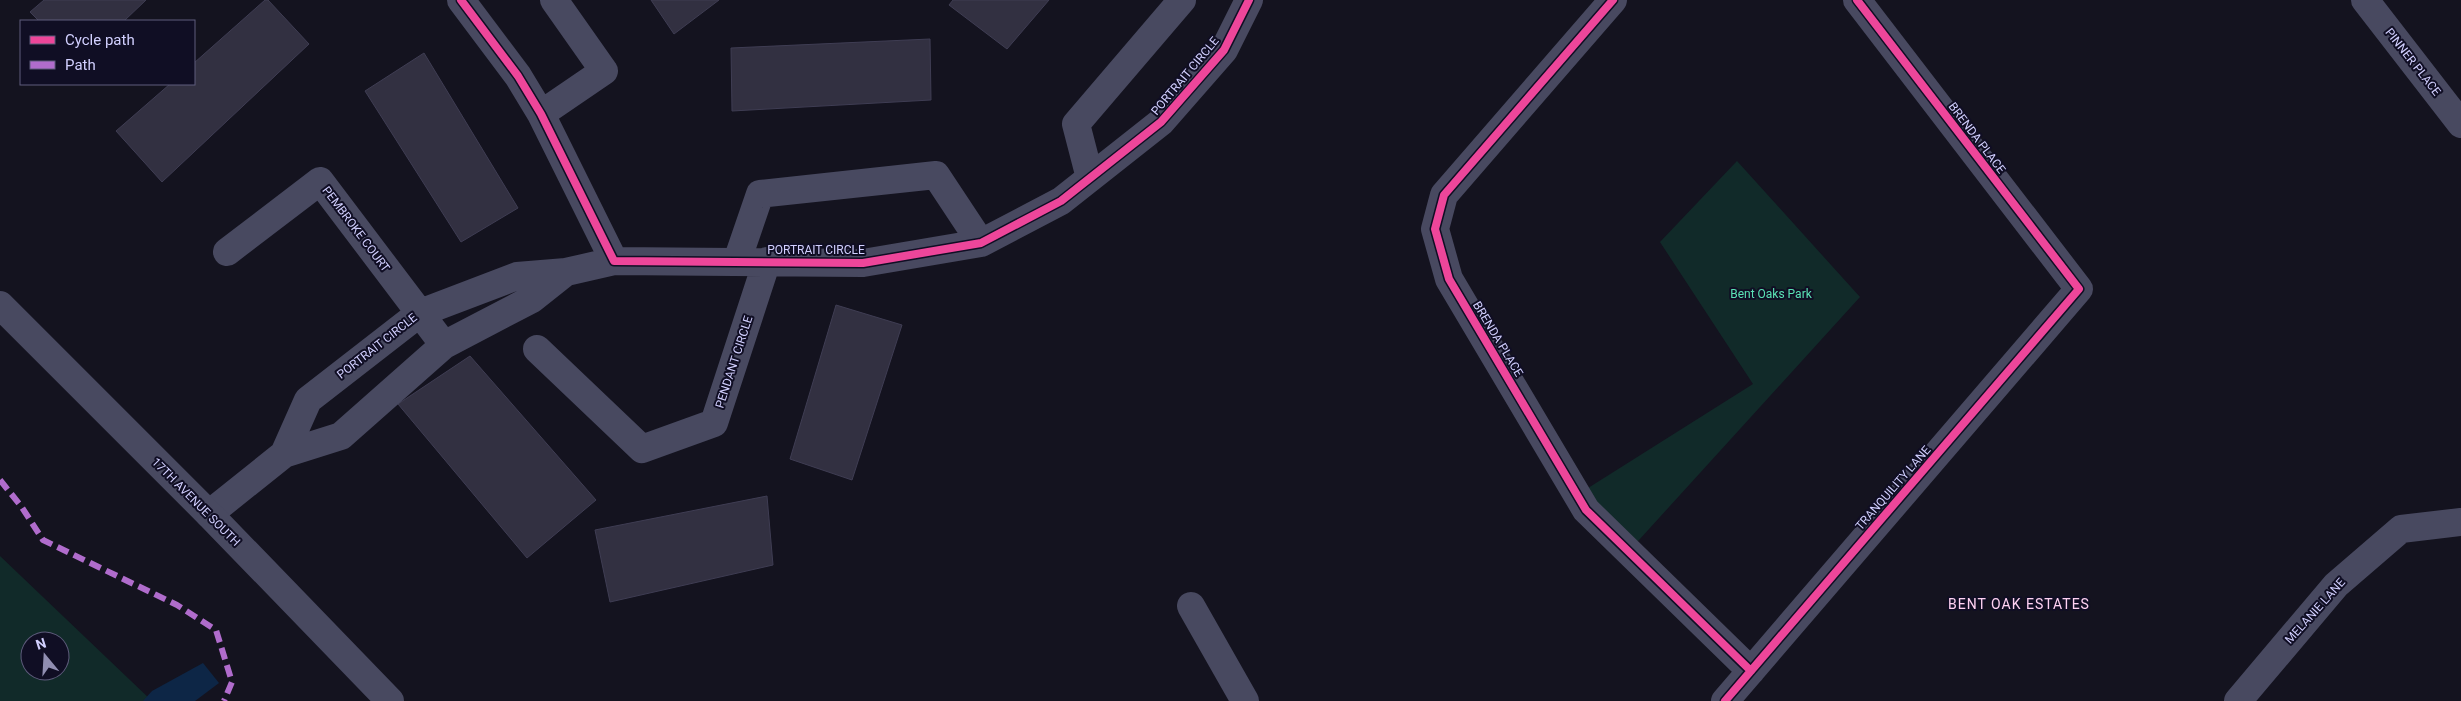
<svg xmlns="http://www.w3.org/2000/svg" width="2461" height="701" font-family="Roboto,sans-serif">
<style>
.green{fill:#112a29;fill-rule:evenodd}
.water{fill:#0d2646}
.building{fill:#323041;stroke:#3f3d53}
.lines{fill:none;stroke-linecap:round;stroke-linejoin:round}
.minor{stroke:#484960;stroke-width:28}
.tertiary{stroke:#484960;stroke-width:28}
.quiet{stroke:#b06ccc;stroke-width:6;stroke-dasharray:12 6;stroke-linecap:butt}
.cycleway-casing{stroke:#100e24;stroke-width:11}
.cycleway{stroke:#ed469a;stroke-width:8}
.labels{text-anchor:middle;stroke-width:4;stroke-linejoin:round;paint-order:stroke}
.street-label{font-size:12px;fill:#d2d0ff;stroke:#100e24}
.park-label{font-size:12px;fill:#5ae2b5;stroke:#100e24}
.neighbourhood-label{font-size:14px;letter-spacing:1px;fill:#ffd2f2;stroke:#100e24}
</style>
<rect width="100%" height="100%" fill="#14131f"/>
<path class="green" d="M1737,161l123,136 -231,254 -52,-56 176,-111 -93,-142z
M0,556l152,145h-152zM30,641h30v30h-30z"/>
<path class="water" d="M203,663l16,20 -24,18h-52l9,-10z"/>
<path class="building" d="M44,0h102l-22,21h-85l-9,-9z
M265,0h3l41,44 -147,138 -46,-51 54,-47h24v-21z
M651,0h68l-45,34z
M953,0h96l-42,49 -58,-44z
M930,39l1,61 -199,11 -1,-63z
M424,53l94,155 -57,34 -96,-151z
M836,305l66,20 -50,155 -62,-21z
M470,356l126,144 -69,58 -129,-154z
M767,496l6,69 -163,37 -15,-72z"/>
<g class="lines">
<path class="minor" d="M461,0l57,76 23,38 73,147 249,2 118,-20 80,-42 100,-79 63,-72 25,-50
M1613,0l-169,195 -9,34 14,50 137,231 165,161
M2365,0l96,124
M541,114l63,-43 -50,-71
M1090,178l-14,-54 106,-124
M227,252l93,-71 124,164
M737,261l23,-67 176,-19 45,68
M537,349l105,100 72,-26 53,-162
M284,454l24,-54 112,-87 97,-37 49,-4 48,-11
M209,514l75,-60 57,-18 103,-91 88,-46 34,-27
M1191,606l54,95
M1725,701l354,-412 -222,-289
M2238,701l98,-116 65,-56 60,-7"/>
<path class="tertiary" d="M0,305l209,209 181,187"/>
<path class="quiet" d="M0,480l21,26 22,34 134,65 39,25 16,52 -8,19"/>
<defs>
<path id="cycleway" d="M461,0l57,76 23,38 73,147 249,2 118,-20 80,-42 100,-79 63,-72 25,-50
M1613,0l-169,195 -9,34 14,50 137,231 165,161
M1725,701l354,-412 -222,-289"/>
</defs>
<use href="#cycleway" class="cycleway-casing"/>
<use href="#cycleway" class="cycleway"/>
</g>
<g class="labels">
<g class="street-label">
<text transform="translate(2413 62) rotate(52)" y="4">PINNER PLACE</text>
<text transform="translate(1185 76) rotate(-50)" y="4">PORTRAIT CIRCLE</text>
<text transform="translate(1977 138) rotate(53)" y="4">BRENDA PLACE</text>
<text transform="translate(356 229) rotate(53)" y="4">PEMBROKE COURT</text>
<text x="816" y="254">PORTRAIT CIRCLE</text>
<text transform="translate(1498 339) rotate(59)" y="4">BRENDA PLACE</text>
<text transform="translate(377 346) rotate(-38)" y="4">PORTRAIT CIRCLE</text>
<text transform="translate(734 362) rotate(-72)" y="4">PENDANT CIRCLE</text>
<text transform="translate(1893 488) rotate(-49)" y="4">TRANQUILITY LANE</text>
<text transform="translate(196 502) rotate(45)" y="4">17TH AVENUE SOUTH</text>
<text transform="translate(2315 611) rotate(-48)" y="4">MELANIE LANE</text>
</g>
<g class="park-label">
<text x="1771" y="298">Bent Oaks Park</text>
</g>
<g class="neighbourhood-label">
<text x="2019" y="609">BENT OAK ESTATES</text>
</g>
</g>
<rect x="20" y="20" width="175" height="65" fill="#100e24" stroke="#5e5c7c"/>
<rect x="30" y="36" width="25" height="8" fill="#ed469a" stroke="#5e5c7c"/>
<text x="65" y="45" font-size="15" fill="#d2d0ff">Cycle path</text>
<rect x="30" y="61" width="25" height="8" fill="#b06ccc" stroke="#5e5c7c"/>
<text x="65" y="70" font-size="15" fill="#d2d0ff">Path</text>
<g transform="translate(45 656) rotate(342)"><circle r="24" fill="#100e24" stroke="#5e5c7c"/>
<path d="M0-4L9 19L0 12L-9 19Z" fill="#908eb1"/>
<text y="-8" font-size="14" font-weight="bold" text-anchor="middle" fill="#d2d0ff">N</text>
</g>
</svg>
